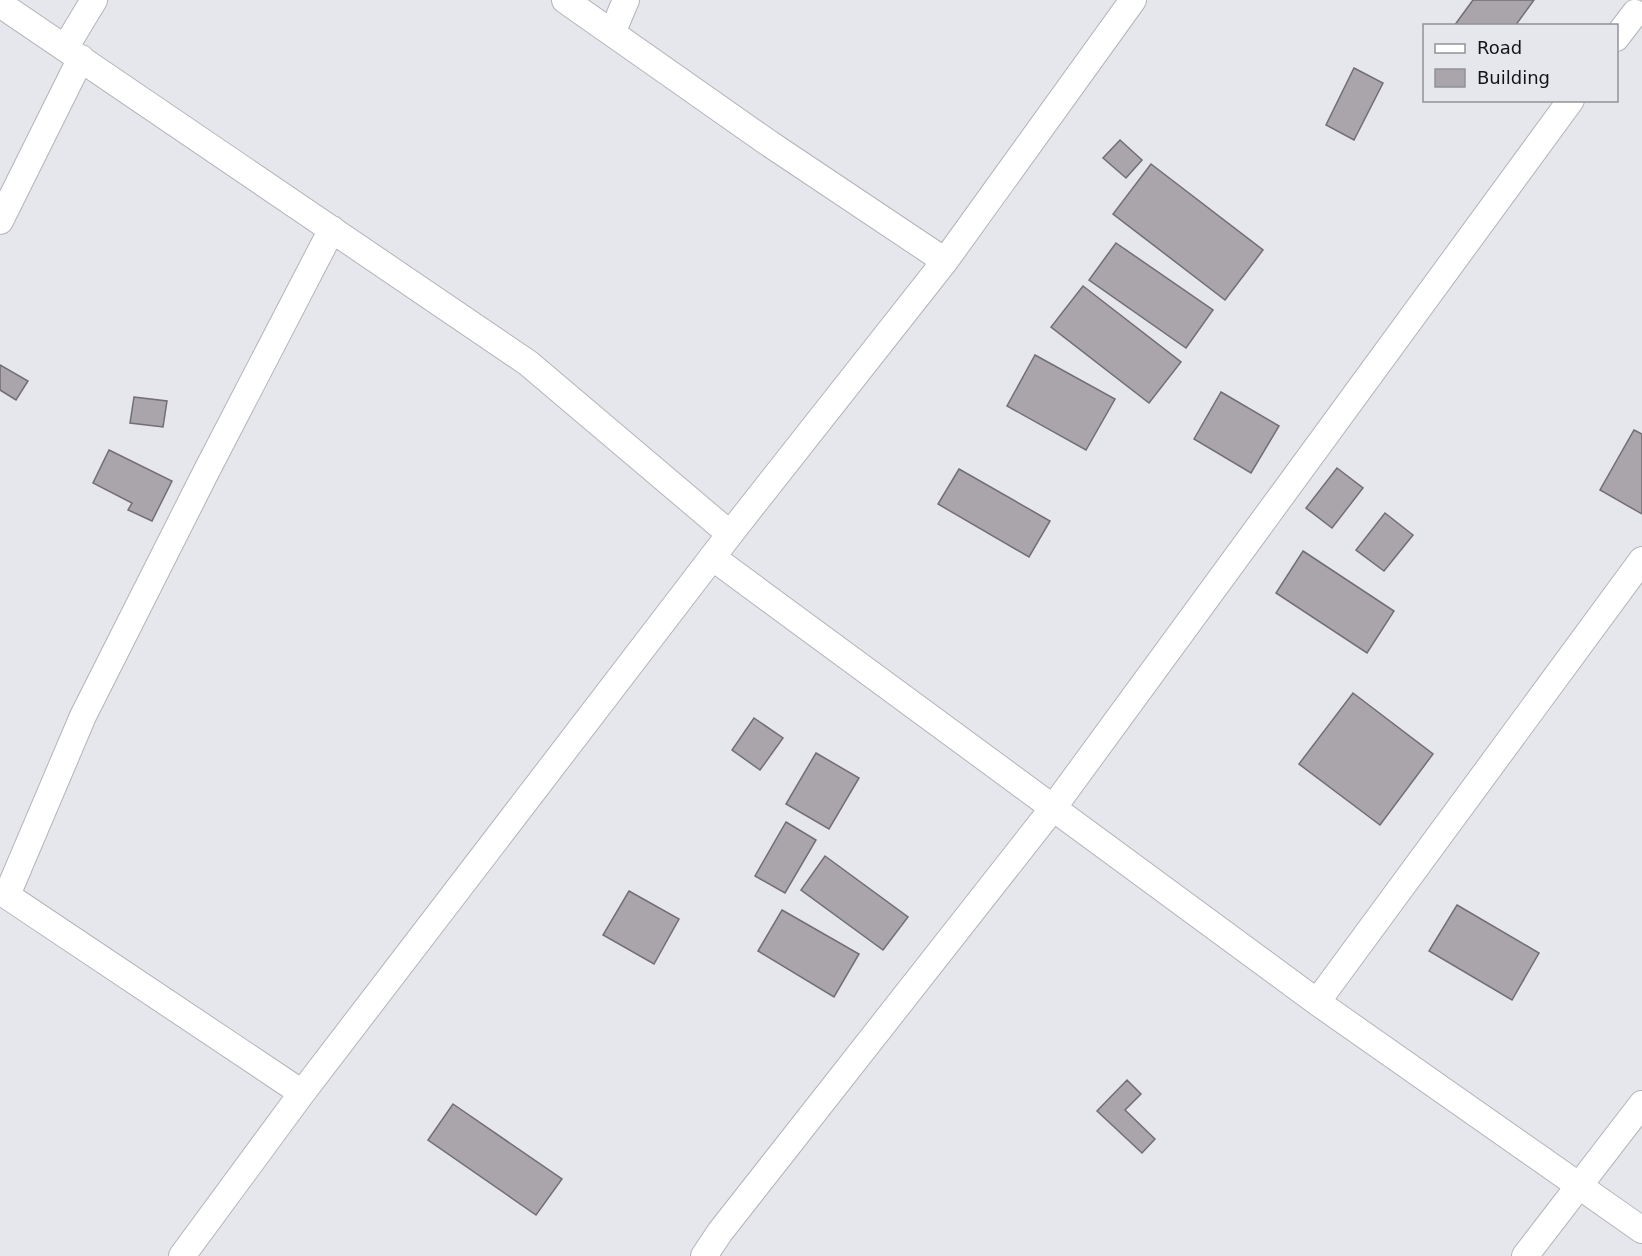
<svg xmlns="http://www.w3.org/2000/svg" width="1642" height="1256" font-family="'DejaVu Sans',sans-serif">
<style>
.building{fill:#a9a5aa;stroke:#726e73;stroke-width:1.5}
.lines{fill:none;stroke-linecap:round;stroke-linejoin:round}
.street-casing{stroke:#b2b4b9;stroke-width:28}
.street{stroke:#fff;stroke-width:26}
</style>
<rect width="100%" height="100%" fill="#e5e7ed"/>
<path class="building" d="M1473,0h61l-19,26h-61z
M1354,68l29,15 -29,57 -28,-15z
M1120,140l22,20 -16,18 -23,-20z
M1151,164l112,86 -38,50 -112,-86z
M1116,243l97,67 -27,38 -97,-68z
M1083,286l98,76 -32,41 -98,-76z
M1035,355l80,44 -29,51 -79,-44z
M0,365l28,16 -12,19 -16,-10z
M1221,392l58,34 -28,47 -57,-34z
M134,397l33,4 -4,26 -33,-4z
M1634,430l8,4v80l-42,-24z
M109,450l63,31 -20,40 -24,-11 4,-7 -39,-20z
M1337,468l26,20 -31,40 -26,-20z
M959,469l91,52 -21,36 -91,-53z
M1385,513l28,22 -29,36 -28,-21z
M1303,551l91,60 -27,42 -91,-60z
M1353,693l80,61 -53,71 -81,-61z
M754,718l29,20 -23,32 -28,-20z
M816,753l43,25 -30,51 -43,-25z
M786,822l30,18 -31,53 -30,-17z
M825,856l83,61 -25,33 -82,-60z
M629,891l50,28 -25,45 -51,-29z
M1457,905l82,48 -27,47 -83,-49z
M782,910l77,44 -25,43 -76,-46z
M1127,1080l14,14 -16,16 30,29 -13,14 -45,-42z
M453,1104l109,75 -26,36 -108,-75z"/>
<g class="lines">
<defs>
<path id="street" d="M565,0l205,144 175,117
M0,4l528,359 202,171
M612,33l14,-33
M1616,38l19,-25
M65,48l29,-48
M0,221l81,-163
M712,557l605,445 325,228
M0,891l302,202
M7,895l76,-179 123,-244 126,-243
M1317,1002l325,-442
M182,1256l120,-163 428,-559 215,-273 188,-261
M704,1256l16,-24 333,-424 518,-708
M1525,1256l117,-152"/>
</defs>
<use href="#street" class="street-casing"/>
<use href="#street" class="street"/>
</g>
<rect x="1423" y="24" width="195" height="78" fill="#e5e7ed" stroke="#919397" stroke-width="1.5"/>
<rect x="1435" y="44" width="30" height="9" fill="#ffffff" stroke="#919397" stroke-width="1.5"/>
<text x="1477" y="54" font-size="18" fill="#131416">Road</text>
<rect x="1435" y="69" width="30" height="18" fill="#a9a5aa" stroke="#919397" stroke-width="1.5"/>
<text x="1477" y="84" font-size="18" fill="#131416">Building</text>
</svg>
